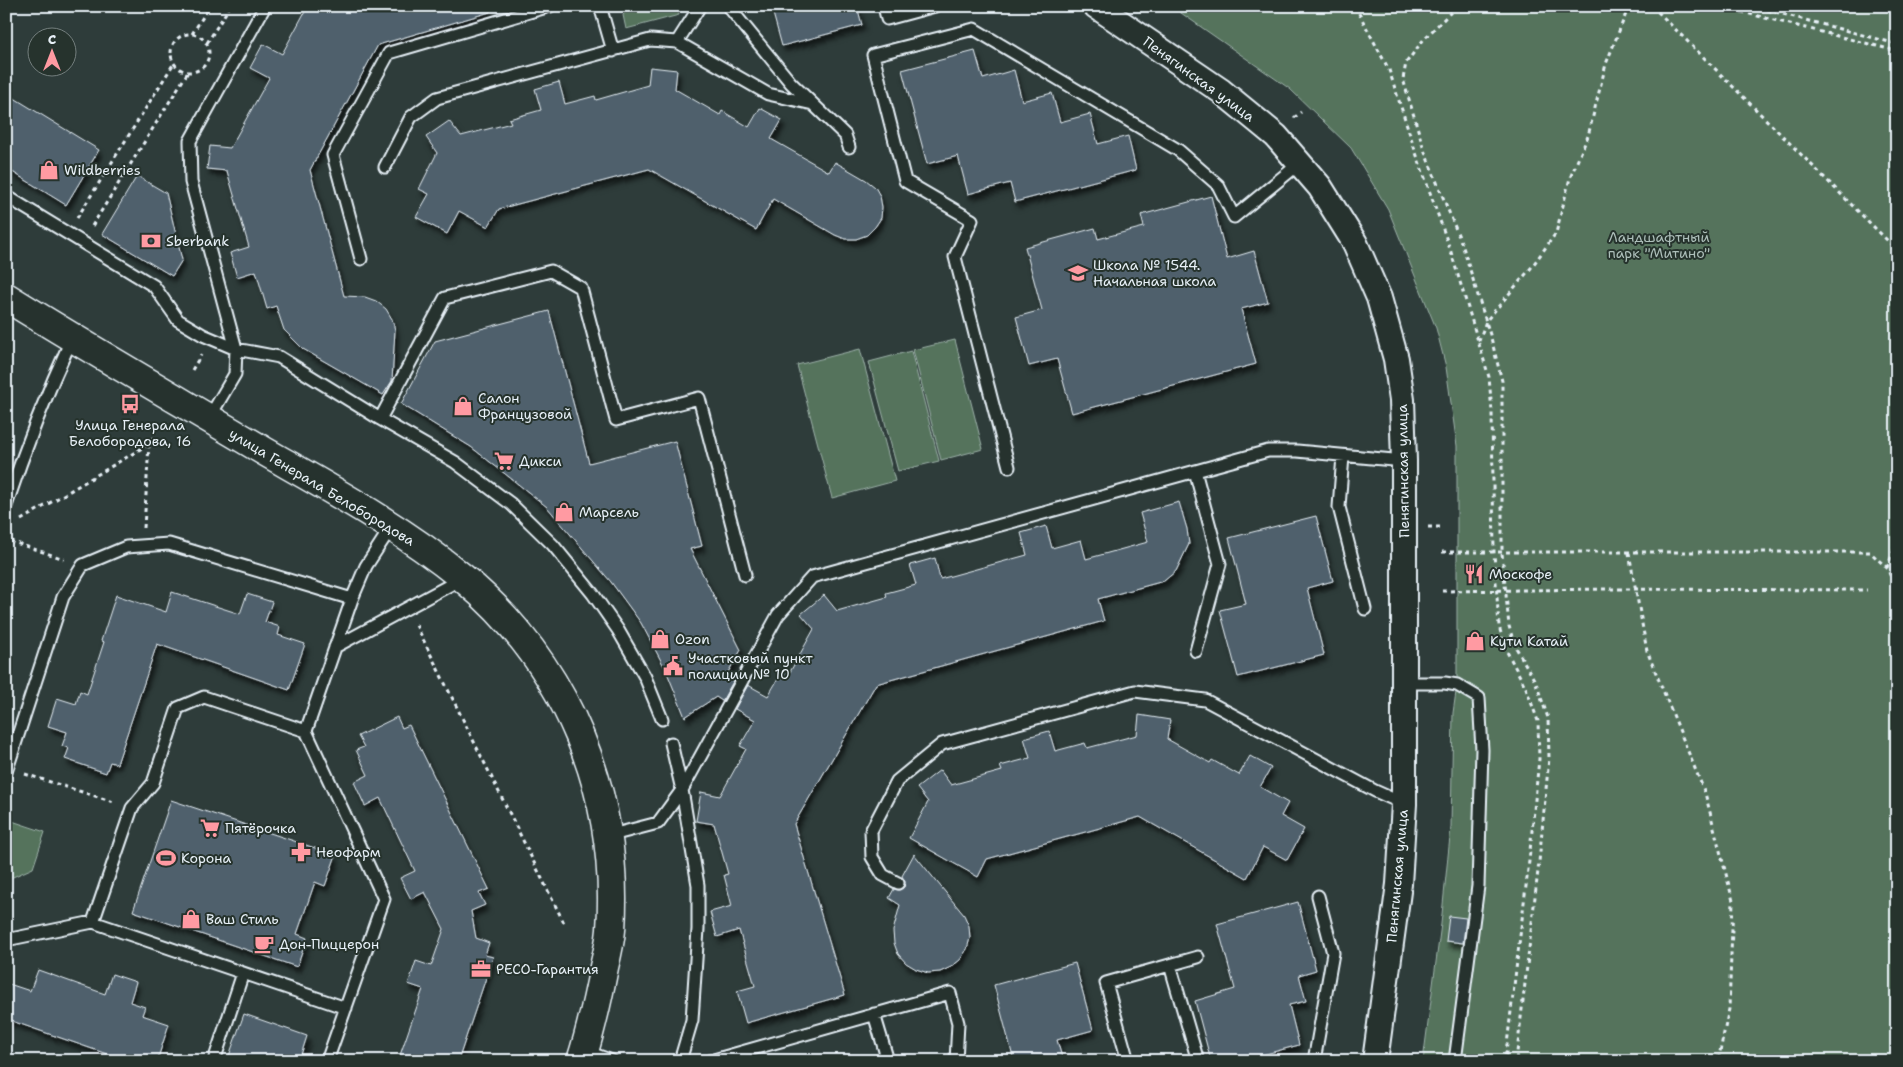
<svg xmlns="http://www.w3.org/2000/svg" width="1903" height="1067" font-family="'Shantell Sans',sans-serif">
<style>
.green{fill:#54735c;stroke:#9eb2aa}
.building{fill:#4f606c;stroke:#e8f1f8;filter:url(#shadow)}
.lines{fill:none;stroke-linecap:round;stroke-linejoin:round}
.lane-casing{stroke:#e8f1f8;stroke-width:15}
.street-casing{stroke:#e8f1f8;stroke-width:28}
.secondary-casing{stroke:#e8f1f8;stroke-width:31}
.path{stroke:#e8f1f8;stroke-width:3;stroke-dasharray:4 4;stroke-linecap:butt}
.lane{stroke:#26332d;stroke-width:11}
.street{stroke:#26332d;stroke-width:24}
.secondary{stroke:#26332d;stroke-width:28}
.labels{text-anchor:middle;stroke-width:4;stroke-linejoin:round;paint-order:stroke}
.street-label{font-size:14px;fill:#e8f1f8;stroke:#26332d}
.poi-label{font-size:14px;fill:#e8f1f8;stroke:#26332d;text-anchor:start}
.park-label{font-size:14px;fill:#adbfba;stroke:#26332d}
</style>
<defs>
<filter id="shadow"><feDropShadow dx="3" dy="5.5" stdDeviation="2.5" flood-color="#0009"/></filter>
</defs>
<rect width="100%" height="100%" fill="#2e3c3a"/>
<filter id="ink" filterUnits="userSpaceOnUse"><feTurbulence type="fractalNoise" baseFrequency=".02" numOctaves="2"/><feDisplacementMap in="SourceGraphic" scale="10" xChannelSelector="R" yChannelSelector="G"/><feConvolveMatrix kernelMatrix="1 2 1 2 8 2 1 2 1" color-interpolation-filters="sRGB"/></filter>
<g filter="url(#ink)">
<path class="green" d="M631,6h46l2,9 -53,14 -3,-14z
M1171,6h726v1055h-474l18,-137 10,-97 2,-114 4,-28v-239l-11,-79 -10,-39 -48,-119 -37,-61 -61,-59z
M955,340l28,109 -42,11 -28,-110z
M860,349l35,132 -63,17 -35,-133z
M911,351l28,110 -41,10 -29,-109z
M6,819l39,13 -12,36 -27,12z"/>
<path class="building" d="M308,6h182v6l-112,33 -68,125 34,126 21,1 11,4 10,8 6,10 3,11 -3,51 -9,14 -80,-46 -19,-19 -8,-24 -9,3 -11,-38 -19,6 -7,-24 19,-6 -22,-76 -20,-2 3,-23 20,2 39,-70 -19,-10 13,-24 19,10z
M771,6h86l5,19 -80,21z
M975,51l8,28 31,-9 8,31 30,-8 8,29 30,-8 8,30 30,-8 8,34 -121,32 -5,-19 -42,11 -10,-38 -31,8 -25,-94z
M650,67l27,3 -2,19 45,26 2,-4 27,16 11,-19 22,12 -11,19 58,33 6,-10 31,18 9,7 5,9 2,11 -1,11 -6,9 -8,8 -11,4h-11l-10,-4 -62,-36 -17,31 -107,-61 -150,40 -11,18 -29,-16 -12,23 -31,-17 13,-23 -10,-5 18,-36 -11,-16 23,-16 12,15 50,-13 -2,-4 32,-9 -6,-21 24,-7 6,22 30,-8 1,4 52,-15z
M6,93l93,57 -33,55 -60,-37z
M137,176l29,17 16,67 -10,16 -70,-42z
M1211,196l16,63 27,-8 7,26 7,25 -27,7 15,55 -184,49 -15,-54 -28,7 -13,-49 26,-7 -17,-63 70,-19 3,11 46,-12 -3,-12z
M549,311l40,152 86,-22 27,105 -12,3 51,101 -14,24 8,4 -13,23 -6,-4 -31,20 -19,-47 -25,-47 -30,-41 -64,-75 -76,-60 -70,-43 34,-63z
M1179,502l8,27 2,15 -13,27 -12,10 -66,18 6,22 -228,63 -82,140 51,171 -99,28 -9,-32 18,-5 -16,-56 -22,7 -7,-25 22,-6 -8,-31 4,-1 -14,-50 -18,-3 5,-29 19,4 26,-47 -6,-3 15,-26 -20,-11 13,-24 20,11 16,-27 6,3 24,-43 -13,-15 23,-19 13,16 50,-14 -1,-4 30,-8 -6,-20 25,-7 5,21 87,-24 -6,-22 25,-7 6,22 29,-8 5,19 62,-17 -8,-29z
M1316,516l17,65 -26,7 17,67 -86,22 -18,-67 26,-6 -17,-66z
M172,592l68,22 7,-20 25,8 -7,20 15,5 -2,8 27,9 -16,46 -132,-46 -40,120 -7,-2 -4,11 -41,-14 4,-11 -7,-2 5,-14 -19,-6 9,-28 19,6 4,-13 7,3 17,-52 -3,-1 15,-46 50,17z
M1139,715l31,5 -3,19 43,24 2,-3 27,15 11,-19 21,12 -11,19 28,16 -7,13 23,13 -17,31 -24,-13 -16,31 -107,-61 -153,42 -9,18 -69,-39 19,-36 -11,-14 23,-18 11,15 51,-14 -2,-5 30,-8 -6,-20 25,-7 6,20 30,-8 2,5 50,-13z
M397,717l5,11 7,-3 80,164 -10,4 6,12 -14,6 5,27 13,5 -4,12 8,2 -35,104h-60l25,-72 -15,-5 4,-11 4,-12 15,5 13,-37 -19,-37 -14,7 -11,-21 15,-7 -35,-73 -15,8 -11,-24 14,-7 -12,-25 8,-3 -6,-11z
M171,800l165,55 -11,31 -10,-4 -18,52 10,4 -10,29 -164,-56z
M914,854l50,61 5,11 1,12 -3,11 -7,11 -9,7 -11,5 -12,1 -12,-4 -10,-6 -8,-9 -4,-11 -1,-12 7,-26 -11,-7 5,-9 5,1 5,-3 1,-5 -3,-6z
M1298,902l18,68 -17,5 7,26 -17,4 10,40 -59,16h-29l-16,-60 40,-12 -18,-65z
M1449,916l17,2 -3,25 -17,-2z
M1075,963l18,67 -36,10 6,21h-49l-20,-76z
M38,970l67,24 7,-20 24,8 -6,20 15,5 -3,8 27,9 -12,37h-30l-121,-42v-36l24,8z
M244,1014l63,22 -8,25h-56l-14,-5z"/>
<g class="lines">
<defs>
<path id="lane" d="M600,6l13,45
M700,6l-23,36 91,52 45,10
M728,6l63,77 54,52 4,12
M884,6l3,13 48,-13
M385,167l26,-50 26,-19 213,-58 27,2
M6,196l148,90 24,34 25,15 33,14 43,8 101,62 75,43 56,42 42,41 40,49 25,36 27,47 17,42
M361,259l-28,-104 56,-102 161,-47
M209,418l26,-44 1,-25 -45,-167 -1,-41 75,-135
M380,419l65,-121 106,-27 30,17 35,132 83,-22 46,177
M1343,456l-4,51 26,102
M1009,467l-54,-210 17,-37 -67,-39 -32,-126 101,-26 204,121 40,35 16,32 66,-54
M1195,471l25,93 -24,87
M6,506c19,-58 41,-114 66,-168
M335,647l128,-69
M1404,683h41l12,2 22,13 3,52 -4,136 -23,175
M306,731l46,-132 14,-33 26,-40
M671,743l11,47 16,95v44l-6,91 -12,41
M6,772l57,-175 20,-32 43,-18 43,-3 183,55
M608,836l50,-13 24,-33 96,-175 34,-38 456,-126h29l107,10
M898,883l-15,-8 -11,-18 -1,-26 26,-50 45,-37 193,-53 70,9 170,91 29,13
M93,922l253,86
M6,940l87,-18 39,-114 21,-25 25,-75 26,-11 102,34 78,168 -57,162
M1170,965l28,96
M874,1014l14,47
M585,1051l27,10
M214,1061l29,-88
M710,1061l240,-68 8,30 -2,38
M1128,1061l-22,-78 92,-26
M1314,1061l19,-108 -15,-57"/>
<path id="street" d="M1096,6l125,85 38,31 17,14 44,51 35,56 24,55 17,61 6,41 2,61v343l-5,80 -24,177"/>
<path id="secondary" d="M6,297c85,53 172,103 258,154 68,39 138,77 199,127 105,87 157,217 148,352 -1,12 -4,25 -7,37 -6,31 -13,63 -23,94"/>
</defs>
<use href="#lane" class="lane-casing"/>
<use href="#street" class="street-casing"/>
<use href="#secondary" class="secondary-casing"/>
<path class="path" d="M1355,6l34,64 26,80 35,99 39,128 3,35 2,141 5,73 6,22 21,40 12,33 1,38 -10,102 -24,200
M1457,6l-33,33 -18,24 -3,16 21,71 39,97 28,91 11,43v172l7,73 5,18 22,39 12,35 1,40 -10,104 -23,199
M1652,6l245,244
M1718,6l179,45
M1752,6l145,38
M192,34l18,-28
M171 53a19 19 0 1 1 38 0a19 19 0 1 1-38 0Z
M207,43l23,-37
M1294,118l7,-6
M77,218l97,-155
M92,226l96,-154
M1479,341l7,-20 45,-53 25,-35 14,-55 18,-42 18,-72 23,-58
M192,370l9,-15
M21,520l128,-76
M1428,527h14
M144,528l5,-84 5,-9
M10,541l54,18
M1897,542l-10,26h10
M1442,552h428l17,16 10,23
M1629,553l18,98 58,142 28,108 -4,108 -11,52
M1442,591l167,-2 258,1
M416,625l149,300
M25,774l89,28"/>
<use href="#lane" class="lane"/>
<use href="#street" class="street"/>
<use href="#secondary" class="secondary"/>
</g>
</g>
<defs>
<symbol id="shop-bare" viewBox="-9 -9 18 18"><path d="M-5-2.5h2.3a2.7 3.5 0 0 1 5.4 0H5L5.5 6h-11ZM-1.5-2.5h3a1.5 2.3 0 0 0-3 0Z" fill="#ff9aa2" stroke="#26332d" stroke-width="2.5" paint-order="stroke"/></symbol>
<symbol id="bank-bare" viewBox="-9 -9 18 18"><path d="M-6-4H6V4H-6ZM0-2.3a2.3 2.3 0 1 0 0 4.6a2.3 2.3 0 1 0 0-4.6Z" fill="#ff9aa2" stroke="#26332d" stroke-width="2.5" paint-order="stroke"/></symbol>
<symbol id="school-bare" viewBox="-9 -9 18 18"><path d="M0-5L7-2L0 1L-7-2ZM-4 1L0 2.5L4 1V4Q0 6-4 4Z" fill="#ff9aa2" stroke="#26332d" stroke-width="2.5" paint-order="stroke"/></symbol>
<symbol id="bus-bare" viewBox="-9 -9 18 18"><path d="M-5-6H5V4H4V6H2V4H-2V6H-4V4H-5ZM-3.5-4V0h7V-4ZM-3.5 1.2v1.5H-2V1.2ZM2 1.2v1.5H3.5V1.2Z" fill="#ff9aa2" stroke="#26332d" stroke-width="2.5" paint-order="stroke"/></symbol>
<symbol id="supermarket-bare" viewBox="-9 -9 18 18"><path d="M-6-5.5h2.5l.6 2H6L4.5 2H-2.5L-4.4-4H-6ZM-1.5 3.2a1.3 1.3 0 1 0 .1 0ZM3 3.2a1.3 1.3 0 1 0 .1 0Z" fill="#ff9aa2" stroke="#26332d" stroke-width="2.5" paint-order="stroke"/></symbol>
<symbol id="restaurant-bare" viewBox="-9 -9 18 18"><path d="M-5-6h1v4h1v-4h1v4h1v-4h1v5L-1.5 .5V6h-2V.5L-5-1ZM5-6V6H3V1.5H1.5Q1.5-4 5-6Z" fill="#ff9aa2" stroke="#26332d" stroke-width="2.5" paint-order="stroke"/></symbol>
<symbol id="civic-bare" viewBox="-9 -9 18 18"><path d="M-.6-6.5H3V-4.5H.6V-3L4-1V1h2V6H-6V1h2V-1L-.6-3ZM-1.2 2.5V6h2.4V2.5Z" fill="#ff9aa2" stroke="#26332d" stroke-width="2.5" paint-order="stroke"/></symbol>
<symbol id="pharmacy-bare" viewBox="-9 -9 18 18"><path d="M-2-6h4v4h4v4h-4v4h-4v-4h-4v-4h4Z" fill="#ff9aa2" stroke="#26332d" stroke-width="2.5" paint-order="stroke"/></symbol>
<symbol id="stadium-bare" viewBox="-9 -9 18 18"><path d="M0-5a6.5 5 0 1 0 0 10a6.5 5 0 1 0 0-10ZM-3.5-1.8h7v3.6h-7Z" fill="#ff9aa2" stroke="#26332d" stroke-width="2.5" paint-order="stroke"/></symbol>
<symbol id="cafe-bare" viewBox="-9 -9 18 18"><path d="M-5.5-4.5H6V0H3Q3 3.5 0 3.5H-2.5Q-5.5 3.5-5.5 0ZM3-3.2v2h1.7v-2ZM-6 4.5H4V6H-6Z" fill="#ff9aa2" stroke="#26332d" stroke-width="2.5" paint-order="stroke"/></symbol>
<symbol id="office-bare" viewBox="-9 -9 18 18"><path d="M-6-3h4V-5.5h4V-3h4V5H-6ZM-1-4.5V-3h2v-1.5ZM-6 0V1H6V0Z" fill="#ff9aa2" stroke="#26332d" stroke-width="2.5" paint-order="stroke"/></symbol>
</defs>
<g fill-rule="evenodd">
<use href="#shop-bare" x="35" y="156" width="28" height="28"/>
<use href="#bank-bare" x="137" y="227" width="28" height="28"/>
<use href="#school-bare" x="1064" y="259" width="28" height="28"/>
<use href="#bus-bare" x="116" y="390" width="28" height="28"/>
<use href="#shop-bare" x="449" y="392" width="28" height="28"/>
<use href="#supermarket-bare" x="490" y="447" width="28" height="28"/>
<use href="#shop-bare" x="550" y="498" width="28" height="28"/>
<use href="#restaurant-bare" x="1460" y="560" width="28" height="28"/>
<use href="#shop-bare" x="646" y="625" width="28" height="28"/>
<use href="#shop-bare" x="1461" y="627" width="28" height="28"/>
<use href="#civic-bare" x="659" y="652" width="28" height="28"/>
<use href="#supermarket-bare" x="196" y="814" width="28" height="28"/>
<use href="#pharmacy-bare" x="287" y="838" width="28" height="28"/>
<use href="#stadium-bare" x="152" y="844" width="28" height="28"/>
<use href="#shop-bare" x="177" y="905" width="28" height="28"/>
<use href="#cafe-bare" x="250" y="930" width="28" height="28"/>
<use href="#office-bare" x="467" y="955" width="28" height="28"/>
</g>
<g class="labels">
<g class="street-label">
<text transform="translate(1199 79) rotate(36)" y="5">Пенягинская улица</text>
<text transform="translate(1403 471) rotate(-91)" y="5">Пенягинская улица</text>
<text transform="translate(322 487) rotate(31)" y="5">улица Генерала Белобородова</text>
<text transform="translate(1397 876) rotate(-85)" y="5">Пенягинская улица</text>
</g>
<g class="poi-label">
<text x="64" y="175">Wildberries</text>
<text x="166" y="246">Sberbank</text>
<text x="1093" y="270">Школа № 1544.<tspan x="1093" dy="16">Начальная школа</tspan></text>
<text x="478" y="403">Салон<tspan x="478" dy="16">Французовой</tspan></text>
<text x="130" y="430" text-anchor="middle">Улица Генерала<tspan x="130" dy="16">Белобородова, 16</tspan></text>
<text x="519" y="466">Дикси</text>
<text x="579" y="517">Марсель</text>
<text x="1489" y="579">Москофе</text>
<text x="675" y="644">Ozon</text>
<text x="1490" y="646">Кути Катай</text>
<text x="688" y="663">Участковый пункт<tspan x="688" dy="16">полиции № 10</tspan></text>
<text x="225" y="833">Пятёрочка</text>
<text x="316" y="857">Неофарм</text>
<text x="181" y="863">Корона</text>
<text x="206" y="924">Ваш Стиль</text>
<text x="279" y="949">Дон-Пиццерон</text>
<text x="496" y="974">РЕСО-Гарантия</text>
</g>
<g class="park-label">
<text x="1659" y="242">Ландшафтный<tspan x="1659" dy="16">парк "Митино"</tspan></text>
</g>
</g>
<rect width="1903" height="1067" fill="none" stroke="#26332d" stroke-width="25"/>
<rect x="12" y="12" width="1878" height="1042" fill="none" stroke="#e8f1f8" stroke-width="2" filter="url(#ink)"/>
<g transform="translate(52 52)"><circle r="24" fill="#26332d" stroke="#747f7e"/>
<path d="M0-4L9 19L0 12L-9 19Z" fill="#ff9aa2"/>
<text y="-8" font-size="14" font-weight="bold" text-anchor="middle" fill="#e8f1f8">С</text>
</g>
</svg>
